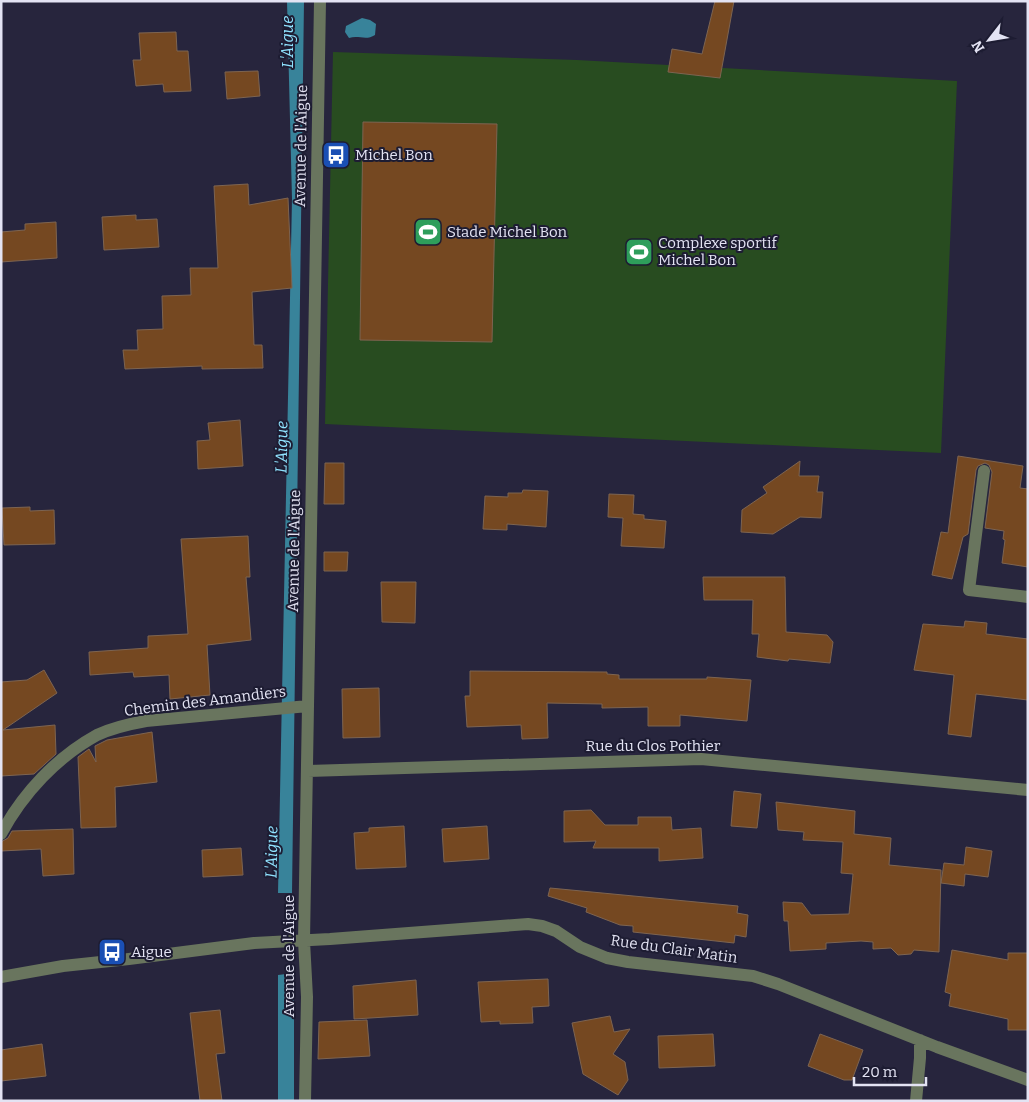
<svg xmlns="http://www.w3.org/2000/svg" width="1029" height="1102" font-family="Bitter,serif">
<style>
.green{fill:#284c20}
.water{fill:#38839a}
.building{fill:#754821;stroke:#7d6451}
.lines{fill:none;stroke-linecap:round;stroke-linejoin:round}
.minor{stroke:#69755e;stroke-width:12}
.labels{text-anchor:middle;stroke-width:4;stroke-linejoin:round;paint-order:stroke}
.street-label{font-size:15px;fill:#e3e3f3;stroke:#1d1c32}
.poi-label{font-size:15px;fill:#e3e3f3;stroke:#1d1c32;text-anchor:start}
.water-label{font-size:16px;font-style:italic;fill:#90e3ff;stroke:#1d1c32}
</style>
<rect width="100%" height="100%" fill="#27253d"/>
<path class="green" d="M333,52l244,8 380,21 -16,372 -616,-29z"/>
<path class="water" d="M287,1h17l-12,892h-14l14,-694z
M362,18l8,2 6,4 -1,11c-9,6 -16,0 -26,3l-4,-6 1,-6z
M294,973v128h-16v-126z"/>
<path class="building" d="M715,1h19l-14,77 -52,-6 4,-23 30,5z
M176,32l1,19h11l3,40 -27,1 -1,-8 -27,2 -3,-26h8l-2,-27z
M258,71l2,25 -33,3 -2,-27z
M363,122l134,2 -5,218 -132,-2z
M248,184l1,21 39,-7 4,90 -40,4 2,53h8l1,23 -61,1v-3l-77,3 -2,-19h15l-1,-20 26,-1 -1,-33 29,-1 -1,-27h28l-4,-82z
M136,215v5l21,-1 2,28 -55,3 -2,-33z
M56,222l1,36 -56,4v-30l24,-2v-6z
M240,420l3,46 -45,3 -1,-28 13,-1 -2,-17z
M958,456l65,10 -3,22 8,1v78l-26,-4 3,-23 -2,-1 1,-8 -19,-3 7,-56 -3,-7 -4,-2 -7,3 -2,4 -8,64 -5,3 -11,42 -20,-4 9,-43 7,1z
M800,461l-1,15h20l-2,16h6l-2,26 -21,-1 -27,17 -32,-2 1,-22 25,-17 -4,-6z
M325,463h19v41h-20z
M523,490l25,1 -2,36 -39,-3v6l-24,-1 2,-33 23,1v-4h14z
M609,494l25,1 -1,19 11,1v4l22,2 -2,27 -43,-2 2,-28 -15,-1z
M30,507v4l24,-1 1,34 -51,1 -2,-37z
M248,536l2,41h-4l5,63 -44,5 3,50 -40,4 -1,-24 -35,2 -1,-5 -43,3 -1,-23 59,-4v-12l40,-2 -7,-95z
M324,552h24l-1,19h-23z
M703,577h82l1,55 41,3 6,7 -3,21 -41,-4 -1,2 -31,-4 2,-23h-7l1,-34h-49z
M381,582h35l-1,41 -33,-1z
M965,621l22,2 -1,11 42,5v61l-52,-6 -5,43 -23,-3 6,-59 -40,-5 9,-46 41,3z
M44,670l13,23 -54,37 52,-5 1,29 -22,20 -33,2v-94l26,-2z
M470,671l137,1v2l12,1v4h88v-2l44,3 -4,41 -67,-6v11h-32v-19l-46,1v-4l-55,-1 1,35 -26,1 -1,-14 -54,2 -2,-31h5z
M379,688l1,49 -37,1 -1,-49z
M152,732l5,50 -42,5 1,40 -35,1 -3,-71 11,-8 7,13 -1,-16 12,-6z
M734,791l27,3 -4,34 -26,-2z
M776,802l79,9 -1,23 37,4 -2,27 52,5 -2,82 -25,-2 -3,4 -13,1 -7,-7 -18,1v-7l-12,-1 -35,2v6l-36,2 -2,-30h-4l-1,-19 19,1 9,12 38,-1 4,-40 -12,-1 2,-31 -40,-2 1,-8 -26,-2z
M591,810l14,15h33v-8h33l1,13 29,-2 2,30 -44,3v-13h-66l3,-7 -32,1v-31z
M404,826l2,41 -50,2 -2,-36 15,-1v-4z
M487,826l2,33 -45,3 -2,-33z
M73,829l1,45 -31,2 -2,-27 -40,2v-9l7,-4 4,-7z
M966,847l26,4 -4,26 -23,-3 -1,12 -23,-3 3,-20 20,2z
M241,848l2,27 -40,2 -1,-27z
M550,888l188,18 -1,7 11,2 -2,22 -11,-2 -1,8 -101,-11v-6l-13,-1 -34,-13 1,-4 -39,-12z
M952,950l56,10v-7h20v77h-20v-11l-59,-13 2,-12 -6,-2z
M548,979l1,27 -17,1 1,16 -33,1v-3l-19,1 -3,-40z
M416,980l2,35 -64,4 -1,-33z
M220,1010l5,43 -9,1 6,47h-22l-10,-88z
M610,1016l4,16 16,-3 -17,25 12,8 3,18 -10,15 -35,-21 -11,-51z
M367,1020l3,36 -52,3 1,-37z
M713,1034l2,32 -56,2 -1,-32z
M820,1034l43,16 -11,30h-8l-36,-14z
M42,1044l4,32 -45,5v-31z"/>
<g class="lines">
<path class="minor" d="M984,471l-15,119 59,7
M308,771l393,-12 327,31
M1,834c22,-41 56,-77 96,-99 15,-7 32,-11 49,-14l162,-15
M1,977l62,-11 66,-7 125,-16 76,-4 198,-15 14,2 14,5 24,16 27,11 21,4 125,14 25,8 159,63 91,33
M305,1101l2,-104 -3,-56 16,-940
M916,1101l4,-43v-18"/>
</g>
<defs>
<symbol id="bus-square" viewBox="-11 -11 22 22"><rect x="-9" y="-9" width="18" height="18" rx="4" fill="#1a4fb4" stroke="#1d1c32"/><path d="M-5-6H5V4H4V6H2V4H-2V6H-4V4H-5ZM-3.5-4V0h7V-4ZM-3.5 1.2v1.5H-2V1.2ZM2 1.2v1.5H3.5V1.2Z" fill="#fff"/></symbol>
<symbol id="stadium-square" viewBox="-11 -11 22 22"><rect x="-9" y="-9" width="18" height="18" rx="4" fill="#2e9e5b" stroke="#1d1c32"/><path d="M0-5a6.5 5 0 1 0 0 10a6.5 5 0 1 0 0-10ZM-3.5-1.8h7v3.6h-7Z" fill="#fff"/></symbol>
</defs>
<g fill-rule="evenodd">
<use href="#bus-square" x="320" y="139" width="32" height="32"/>
<use href="#stadium-square" x="412" y="216" width="32" height="32"/>
<use href="#stadium-square" x="623" y="236" width="32" height="32"/>
<use href="#bus-square" x="96" y="936" width="32" height="32"/>
</g>
<g class="labels">
<g class="street-label">
<text transform="translate(301 146) rotate(-89)" y="5">Avenue de l'Aigue</text>
<text transform="translate(294 551) rotate(-89)" y="5">Avenue de l'Aigue</text>
<text transform="translate(205 701) rotate(-7)" y="5">Chemin des Amandiers</text>
<text x="653" y="751">Rue du Clos Pothier</text>
<text transform="translate(674 949) rotate(8)" y="5">Rue du Clair Matin</text>
<text transform="translate(289 956) rotate(-90)" y="5">Avenue de l'Aigue</text>
</g>
<g class="poi-label">
<text x="355" y="160">Michel Bon</text>
<text x="447" y="237">Stade Michel Bon</text>
<text x="658" y="248">Complexe sportif<tspan x="658" dy="17">Michel Bon</tspan></text>
<text x="131" y="957">Aigue</text>
</g>
<g class="water-label">
<text transform="translate(287 42) rotate(-90)" y="6">L'Aigue</text>
<text transform="translate(281 447) rotate(-89)" y="6">L'Aigue</text>
<text transform="translate(271 852) rotate(-89)" y="6">L'Aigue</text>
</g>
</g>
<rect width="1029" height="1102" fill="none" stroke="#e3e3f3" stroke-width="5"/>
<g transform="translate(989 40) rotate(239)" stroke="#1d1c32" stroke-width="4" paint-order="stroke">
<path d="M0-4L9 19L0 12L-9 19Z" fill="#e3e3f3"/>
<text y="-8" font-size="14" font-weight="bold" text-anchor="middle" fill="#e3e3f3">N</text>
</g>
<path d="M854 1077v8h72v-8" fill="none" stroke="#e3e3f3" stroke-width="2.5"/>
<text x="862" y="1077" font-size="15" fill="#e3e3f3" stroke="#1d1c32" stroke-width="4" paint-order="stroke">20 m</text>
</svg>
